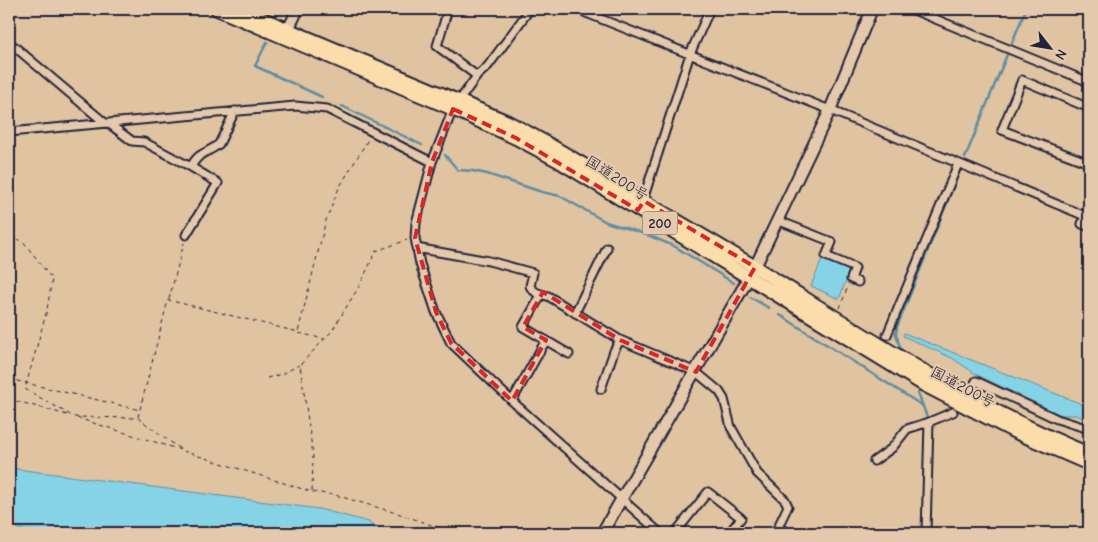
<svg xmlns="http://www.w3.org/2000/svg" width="1098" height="542" font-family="'Comic Neue','Klee One',sans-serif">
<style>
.water{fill:#86d3e5;stroke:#5e8ca1}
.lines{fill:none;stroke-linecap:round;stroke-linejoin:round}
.stream{stroke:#5e8ca1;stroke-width:2.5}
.street-casing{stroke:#22223b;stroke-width:11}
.secondary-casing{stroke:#22223b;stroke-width:14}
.highway-casing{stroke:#22223b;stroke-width:16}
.path{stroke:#22223b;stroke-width:1;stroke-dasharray:4 4;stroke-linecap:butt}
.street{stroke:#e5c9ac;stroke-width:7}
.secondary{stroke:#e5c9ac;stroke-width:10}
.highway{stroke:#fbddab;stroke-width:12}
.marked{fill:none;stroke:#d62828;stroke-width:4;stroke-dasharray:10 6;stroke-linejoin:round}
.labels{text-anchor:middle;stroke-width:4.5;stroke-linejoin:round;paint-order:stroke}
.shield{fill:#e5c9ac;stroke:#5c545d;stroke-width:1}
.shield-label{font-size:14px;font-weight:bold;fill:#22223b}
.street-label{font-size:15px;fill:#22223b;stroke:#e5c9ac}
</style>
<rect width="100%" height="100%" fill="#e0c4a2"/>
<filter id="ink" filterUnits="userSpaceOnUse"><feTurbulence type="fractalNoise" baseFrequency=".02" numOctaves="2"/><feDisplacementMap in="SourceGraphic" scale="10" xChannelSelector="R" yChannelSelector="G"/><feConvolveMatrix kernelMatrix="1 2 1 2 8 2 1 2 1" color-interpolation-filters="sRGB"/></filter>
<g filter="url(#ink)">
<path class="water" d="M823,257l28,11 -12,31 -28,-13z
M904,333l185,74v13l-13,-5h-15l-84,-40 -25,-17 -49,-22z
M9,468l310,41 50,13 2,3 17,5 3,-2 15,5h-370l-27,-6z"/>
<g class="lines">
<path class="stream" d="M267,42l-12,24 67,31
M1011,45l15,-36
M342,106l80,39
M445,155l13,15 15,1 14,3 55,18 18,4 46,26 39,12 29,12 60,37
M965,158l43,-106
M750,297l19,11
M780,315l143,91
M901,350l-5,-16 1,-7 64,-159
M918,393l10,27"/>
<defs>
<path id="street" d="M448,9l-11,37 40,30
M530,9l-42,57 -11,10 -24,33 -21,53 -16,61 -1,15 5,26 16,48 15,31 61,58 148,132
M576,9l254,101 255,106
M911,9l178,73
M9,42l96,81
M1089,108l-67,-28 -20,50 87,33
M108,123l24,18 12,1 47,25
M9,132l286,-26 32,3 105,53
M642,203l48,-149 20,-45
M1089,205l-7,19 7,3
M777,220l55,22 -6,14 29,12 -4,11 7,3
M186,235l32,-52 -27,-16c8,-16 16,-13 28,-23l16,-33
M416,248l73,13 44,12 -3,13c3,7 12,9 18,10l72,44 76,32 23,19 5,8 7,28 26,46 28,27 3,6 -10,21
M541,295l-18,32 46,27
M575,313l32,-65
M887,335l71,-171
M601,389l13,-38 6,-11
M972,389l4,-8 81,38 32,10
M512,401l34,-61
M874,461l18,-13 15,-19 22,-7
M675,533l33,-41 33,26 -12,15
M775,533l3,-6 11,6
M926,533l3,-111 24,-10"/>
<path id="secondary" d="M285,36l13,-27
M602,533l153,-266 75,-157 42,-101"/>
<path id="highway" d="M217,9l236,100 63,29 41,22 367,225 89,46 76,33
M239,9l269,113c47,24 92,53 137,80 46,27 92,53 137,82 99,62 198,126 307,170"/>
</defs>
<use href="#street" class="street-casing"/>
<use href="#secondary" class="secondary-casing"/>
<use href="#highway" class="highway-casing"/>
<path class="path" d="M9,237l14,4 29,38 -5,31 -22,79 49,28 64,1 45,33 129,41 23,3 65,19 54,19
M169,299l15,-56
M840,308l8,-22
M299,333l25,6
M267,378l15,-4 17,-9
M9,379l131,31
M9,399l62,17
M138,417l30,-117 130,32 28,-112 13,-32 30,-50
M77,418l104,32
M312,491l1,-36 -13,-90 32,-34 29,-48 15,-32 31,-11"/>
<use href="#street" class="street"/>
<use href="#secondary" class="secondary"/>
<use href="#highway" class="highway"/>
</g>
</g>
<path class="marked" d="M453,109l63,29 122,72 6,-9 111,66 -59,105 -76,-32 -77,-48 -20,35 23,13 -34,61 -61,-58 -15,-31 -21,-74 17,-76z"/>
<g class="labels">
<rect class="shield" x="642.5" y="211.5" width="35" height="23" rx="4"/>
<g class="shield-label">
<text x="660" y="228">200</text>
</g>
<g class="street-label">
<text transform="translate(617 178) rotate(32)" y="5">国道200号</text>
<text transform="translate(963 387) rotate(28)" y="5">国道200号</text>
</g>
</g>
<rect width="1098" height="542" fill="none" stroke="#e5c9ac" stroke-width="30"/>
<rect x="15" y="15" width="1068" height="512" fill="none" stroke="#22223b" stroke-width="2" filter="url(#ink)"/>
<g transform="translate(1050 48) rotate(121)" stroke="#e5c9ac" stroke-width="4" paint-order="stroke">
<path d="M0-4L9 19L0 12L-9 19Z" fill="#22223b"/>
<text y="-8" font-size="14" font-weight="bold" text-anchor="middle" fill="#22223b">N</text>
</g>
</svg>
